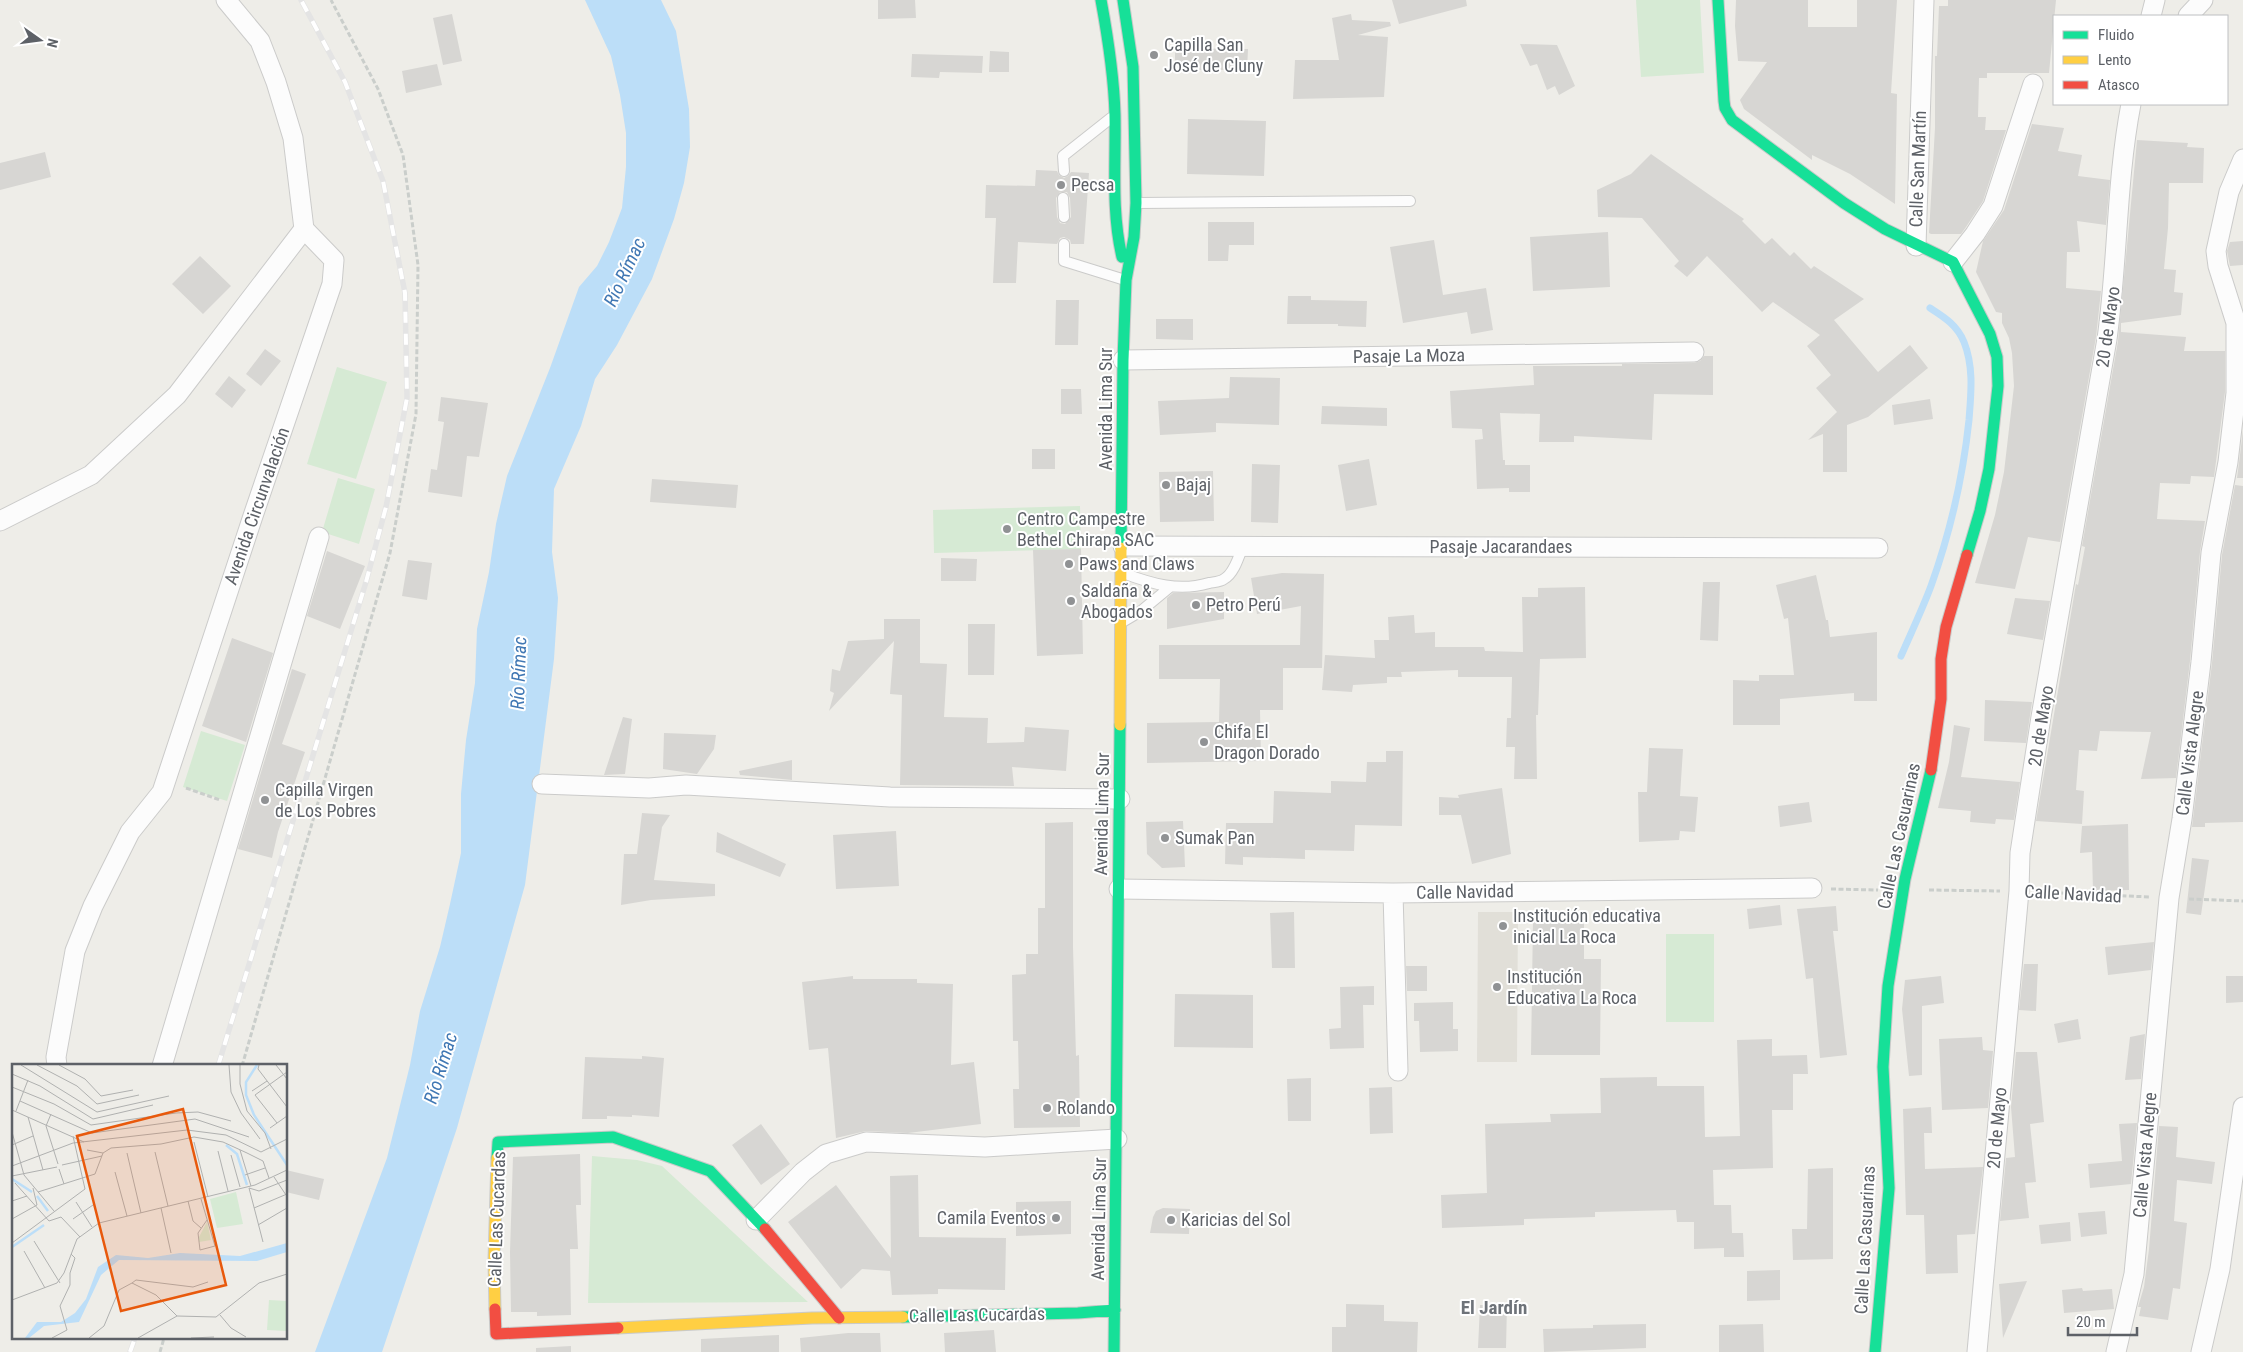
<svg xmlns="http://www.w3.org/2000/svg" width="2243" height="1352" font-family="'Roboto Condensed',sans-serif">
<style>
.education{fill:#e1dfd8}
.green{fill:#d6ead4}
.water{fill:#bcdef8}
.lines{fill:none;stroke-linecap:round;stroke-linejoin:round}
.stream{stroke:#bcdef8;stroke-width:7}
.building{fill:#d7d6d3;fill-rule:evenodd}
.lane-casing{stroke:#cbcbca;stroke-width:12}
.street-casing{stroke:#cbcbca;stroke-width:21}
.fast-casing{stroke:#c9cac9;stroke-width:13}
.slow-casing{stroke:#c9cac9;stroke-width:13}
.jam-casing{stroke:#c9cac9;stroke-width:13}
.path{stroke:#cacecb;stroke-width:3;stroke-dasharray:5 2.5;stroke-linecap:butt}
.lane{stroke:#fcfcfc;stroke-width:10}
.street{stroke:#fcfcfc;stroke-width:19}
.fast{stroke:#16e098;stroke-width:11}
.slow{stroke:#ffcf43;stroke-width:11}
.jam{stroke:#f24e42;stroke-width:11}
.rail-casing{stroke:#e4e4e4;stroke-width:5.5}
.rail{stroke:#fff;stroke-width:4;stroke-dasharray:11;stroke-linecap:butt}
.poi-dot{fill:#909294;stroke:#fff;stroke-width:2}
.labels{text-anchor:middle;stroke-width:4;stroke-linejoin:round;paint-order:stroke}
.poi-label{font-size:18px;fill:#5d6167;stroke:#fff;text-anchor:start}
.street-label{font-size:18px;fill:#5d6167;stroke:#fff}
.water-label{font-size:19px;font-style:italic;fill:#4178b4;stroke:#fff}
.neighbourhood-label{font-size:19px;font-weight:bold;fill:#6e7379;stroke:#fff}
.inset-river{fill:none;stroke:#bcdef8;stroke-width:2.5}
.inset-road{fill:none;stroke:#b0b1b0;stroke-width:1}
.view{fill:#e8590c;fill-opacity:0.15;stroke:#e8590c;stroke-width:2.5}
.inset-edge{fill:none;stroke:#5d6167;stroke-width:2.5}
</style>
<rect width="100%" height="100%" fill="#eeede8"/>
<path class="education" d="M1478,912h40l-1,150h-40z"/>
<path class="green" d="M1636,0h64l4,73 -63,4z
M337,367l50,15 -31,97 -49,-15z
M338,478l37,11 -16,55 -37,-12z
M1080,506l1,43 -147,4 -1,-43z
M201,731l44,14 -18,56 -44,-14z
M1666,934h48v88h-48z
M592,1156l45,4 25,6 146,136 -220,1z"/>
<path class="water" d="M585,0h76l15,31 13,78 1,38 -6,36 -10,36 -22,60 -35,66 -22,34 -14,47 -27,63 -2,63 6,46 -4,61 -29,226 -68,243 -75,224h-67l72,-194 23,-93 10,-54 20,-64 10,-43 11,-51v-59l5,-54 9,-57 2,-54 12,-57 7,-48 11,-48 43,-108 29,-81 18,-21 12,-24 13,-34 4,-41v-34l-6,-38 -9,-39z"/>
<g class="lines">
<path class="stream" d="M1901,656c10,-23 21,-46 30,-70 19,-53 32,-109 38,-166 2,-26 5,-53 -5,-78 -7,-17 -20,-25 -34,-34"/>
</g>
<path class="building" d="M878,0h37l1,18 -38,1z
M1392,0h74l1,6 -68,18z
M1736,0h72v27h49v-27h40l-6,93 6,1 -2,110 -45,-30 -38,-19v5l-68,-51 -4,-9 27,-38 -29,-1 -3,-35z
M1948,0h108l-7,73h-62v5h-8l-1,39h8l-1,13h21l-23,71 -17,26 -5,7h-30l-2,-1 6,-105v-72h2l2,-50h9z
M452,14l10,47 -19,4 -10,-47z
M1351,14l1,6 38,2 1,4 -33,9 30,2 -4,60 -91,2 2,-39h44l-7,-42z
M1520,44l37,1 18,41 -16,9 -4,-9 -8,4 -10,-26 -7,2z
M1175,48l73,1 -1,21h-72z
M990,51l19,1v20h-20z
M912,54l71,2 -1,17 -42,-1 -1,6 -28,-1z
M437,64l5,21 -36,8 -4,-22z
M1188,119l78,2 -2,55 -77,-2z
M2032,124l32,4 -6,23 24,4 -4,21 32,4 -4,45 -29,-4 3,31h-13l-1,36 35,3 -5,46 -36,205 -32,-5 -13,52 -40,-6 20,-68 9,-43 10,-86 -2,-33 -3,-15 -7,-15v-10l-6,-1 -20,-40 7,-31 21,-31z
M2137,140l51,3 -1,4 17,1 -1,35h-34l-1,45 -4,41 12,1 -2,22 9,1 -2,22 -60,8v9l65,5 -2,14h41v41l-11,85 -23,-1 -1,8 -30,-1 -3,36 48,2 -5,31 -10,109 -14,117 -35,1 10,-47 -51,-1 -3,20 -18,-1 -3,40 8,1 -2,33 -46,-3 40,-237 2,1 7,-38 -3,-1 36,-205z
M45,152l6,25 -51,13v-27z
M1651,154l93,65 -2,2 23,23 7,-6 18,18 4,-4 17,17 3,-3 50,33 -30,21 44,52 32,-27 18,23 -60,49 -21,8v47h-24v-38l-15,6 29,-28 -21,-24 15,-13 -24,-29 13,-11 -47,-33 -11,10 -55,-56 -20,21 -13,-11 5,-5 -37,-43 -44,-1 -1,-27 34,-16z
M1036,170l21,1 2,4 5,3 4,-2 3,-4 18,1 -5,71h-13l-1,-4 -6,-3 -4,1 -3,6 -39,-2 -2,41h-23l3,-65h-11l1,-33 49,1zM1060,192h7l3,6 1,19 -6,7 -5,-1 -3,-6 -1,-19z
M1208,222h46v23h-25l-1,16h-20z
M1608,232l2,55 -77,4 -3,-54z
M1434,240l9,55 43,-7 7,42 -22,4 -4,-22 -64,11 -13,-76z
M2243,241v24l-13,1 -3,-15 3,-9z
M200,256l31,30 -28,28 -31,-30z
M1288,296h23v4l56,1 -1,26 -28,-1v-2h-51z
M1056,300h23l-1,45h-23z
M1156,319h37v21l-37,-1z
M265,349l16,12 -20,25 -15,-12z
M1704,356h9v39l-59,-1 -2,46 -78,-4v6h-35l1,-28 -40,-1 3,47h2v5h25v27h-21v-4l-32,1 -2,-49 8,-1 -1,-10 -30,-1 -2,-37 84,-6 -1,-19h89v-2l72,-1 6,-2z
M229,376l17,14 -14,18 -17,-14z
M1230,377l50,1 -1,47 -63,-2v9l-56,3 -2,-34 71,-3z
M1061,389h20l1,25h-21z
M441,397l47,6 -9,54 -12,-1 -5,41 -34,-5 3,-23 6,1 7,-48 -6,-1z
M1930,399l3,20 -39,6 -2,-20z
M1322,406l65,2v18l-66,-2z
M2243,430v48h-6l2,-15z
M1032,449h23v20h-23z
M1369,459l8,46 -31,6 -8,-46z
M1252,464l28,1 -2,58 -27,-1z
M1213,471l1,50 -54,1 -1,-50z
M652,479l86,6 -2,23 -86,-6z
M2235,485l8,1v336l-38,1v4h-13l20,-164 10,-108z
M1081,549l2,105 -46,2 -4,-106z
M327,551l38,15 -25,63 -33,-13z
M941,558l36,1 -1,22h-35z
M408,560l24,3 -5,37 -25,-4z
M1282,573l42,1 -2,94h-39v42h-23l1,51 -114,2v-40l72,-1 1,-43h-61v-34h141l1,-39 -44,8 -6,-36z
M1816,575l10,45h2l2,17 47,-5v69h-23v-8l-74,6v26h-47v-45l26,1v-6h35l-6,-57 -4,1 -8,-34z
M1703,582h17l-2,59 -18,-1z
M1585,587l1,71 -46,1 -2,56h-2l1,64h-23l1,-32h-9l1,-29h4l1,-41h-54v-7l-57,2 1,5h-15v6l-34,2 -1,7 -30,-2 3,-35 50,3 -1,-18h15l-1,-23 26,-2 1,18 20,-1v15h49l1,4 38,1 -1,-55h16v-9z
M1224,592v27l-57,10v-31l6,-5z
M2015,598l35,3 -7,39 -36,-6z
M884,619h36v44l27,1 -3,53 44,1 -1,25 37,-1 1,-15 44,3 -3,41 -54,-4 2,19 -114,-1 2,-90 -12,-1 4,-53 -65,70 5,-18 -4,-2 2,-22 8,2 8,-30 36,-2z
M968,624h27l-1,51h-26z
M232,638l41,15 -27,89 -44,-16z
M292,669l14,5 -24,70 23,8 -27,80 -6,26 -34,-9z
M1985,700l47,2 -6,41 -42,-2z
M623,717l9,2 -7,55 -21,1z
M1954,725l16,3 -9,49 59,5 -6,38 -18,-1 -1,5 -25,-2 1,-11 -33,-3 11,-46z
M664,733l52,2 -2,14 -17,25 -34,-5z
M1649,748l34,1 -3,47 18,1 -3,35 -15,-1 -1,9 -40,2 -1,-50h9z
M1386,751h17l-1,75 -47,-1 -1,26 -49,-1v9l-62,-2v8l-18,-1 1,-41h47l1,-32 57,2v-12l35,1 1,-20h19z
M792,760v20l-52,-5 -1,-4z
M1502,788l9,66 -39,10 -11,-49h-22v-18l20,1 -1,-3z
M1809,802l3,20 -32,5 -2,-21z
M642,813l28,2 -8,12 -8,53 61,4v12l-64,4 -30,5 3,-51h13z
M1183,821l2,46 -23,1 -15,-14 -1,-32z
M1073,822v125l3,109 3,-1 1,72 -66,1 -1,-39h6l-1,-48h-5l-1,-66 14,-1v-20h12v-46h7v-85z
M2128,824l1,66 -36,1 -1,-39 -12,1 2,-27z
M896,831l3,55 -63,3 -3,-54z
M717,832l69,32 -6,13 -64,-25z
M2192,858l17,2 -8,55 -15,-2z
M1780,905l2,20 -33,4 -2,-20z
M1836,906l2,25h-5l14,124 -27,3 -7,-80 -7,1 -9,-70z
M1294,912l1,56h-23l-2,-55z
M1533,920h51v39h17l-1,96h-69z
M2154,942l-3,28 -43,5 -3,-28z
M2024,964h14l-2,47 -17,-1z
M1406,966h21v25h-20z
M853,976v3h64v4l36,1 -2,81 23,-3 7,62 -73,9 -42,-2 -30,7 -8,-90 -19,2 -7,-68z
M1941,976l3,27 -22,3v69l-13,1 -7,-67 3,-29z
M2226,976h17v26l-17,1z
M1374,986v19h-11l1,43 -34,1 -1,-20 12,-1 -1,-41z
M1175,994l78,1v53l-79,-1z
M1453,1002v27h5v22l-38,1 -1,-31h-5v-18z
M2078,1019l3,20 -23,4 -4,-19z
M2145,1034l-4,45 -16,1 5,-43z
M1982,1037l1,13 10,1 -5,57 -46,2 -3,-71z
M1772,1039v17l35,-1 1,19h-15v36h-21l1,58 -60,2 1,35h17l1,28h11l1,24h-20v-9l-30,1v-27h-17l-1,-12 -81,2v5l-71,2v6l-82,3 -1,-33 46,-2 -2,-69 66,-2 -1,-8 51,-1 -1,-35 57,-1v9h47l1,51 35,-1 -3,-96z
M2016,1052h21l7,70 -14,2 6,58 -11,1 4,35 -29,3 6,-63 9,-1 -4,-50z
M642,1056l22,2 -5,59 -27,-2v2l-25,-1v3h-25l3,-62 57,2z
M1311,1078v43h-23l-1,-42z
M1392,1087l1,46 -23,1 -1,-46z
M1931,1107l1,26h-8l1,36 58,-2 -8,67 -18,1 1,38 -32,1 -2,-59h-18l-3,-106z
M2137,1123l-6,61 -41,4 -2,-24 34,-3 -3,-37z
M761,1124l29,40 -29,21 -29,-40z
M2159,1126l19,1 -2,30 39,5 -3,22 -35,-4 -3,41 13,2 -7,66 -7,-1 -5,32 -29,-4 2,-9h-3l6,-20 5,-38z
M580,1154l1,51h-5l2,44h-8l1,66 -34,1v-4h-26l-1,-60 3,-95z
M1833,1168v91l-40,1 -1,-31h15l1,-60z
M286,1170l38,9 -5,21 -33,-8z
M918,1175l1,62 87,1 -1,52 -67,-1v5l-46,1 -2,-24 -28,-2 -21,20 -53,-67 48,-37 55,73 -1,-82z
M1071,1201v33l-55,2v-34z
M1163,1208l27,1 -1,25 -39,-1 3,-16 3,-6z
M2105,1211l2,23 -26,3 -3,-24z
M2070,1222l1,19 -30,3 -2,-19z
M1780,1270v30l-33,1v-30z
M2027,1281l-24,57 -4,-54z
M2082,1288l1,3 29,-2 2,20 -50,4 -2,-23z
M1346,1304l38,1v16l34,1 -1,30h-85v-25h14z
M1480,1305h27l-1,43h-28z
M1646,1324v24l-102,4 -1,-23 50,-1v-3z
M1763,1324l1,28h-45v-27z
M994,1330l2,22h-51l-1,-19z
M848,1333h32l1,19h-80l-1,-14z
M779,1335v17h-78v-13z
M571,1346v6h-35v-4z"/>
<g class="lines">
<defs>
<path id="lane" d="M1064,171l-1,-15 48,-38
M1063,198l1,19
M1137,203l273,-2
M1064,244v17l61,19
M1123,573c29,11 56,19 86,10 5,-1 11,-1 15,-4 10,-5 15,-23 19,-33
M1124,621l17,-10 29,-24"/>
<path id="street" d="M2151,16l4,-16
M2188,16l15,-16
M1916,246l8,-246
M1953,262l22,-28 18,-28 40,-122
M1123,360l571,-8
M0,521l91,-46 86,-80 127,-166 -11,-91 -17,-56 -16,-41 -34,-41
M1123,546l755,2
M542,784l107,4 37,-3 204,12 230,2
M1119,889l274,4 419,-5
M1393,893l5,178
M57,1066l-1,-9 19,-106 18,-45 37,-74 32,-40 91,-276 79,-232 2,-24 -30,-31
M162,1066l157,-529
M756,1220l47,-48 23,-18 40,-12 119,5 132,-8
M1977,1352l42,-461 1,-38 21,-136 66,-378c11,-78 9,-157 24,-235
M2116,1352l18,-78 35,-376 13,-79 19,-157 10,-109 17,-91 8,-69v-70l-18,-57 -2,-15 13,-59 14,-33
M2201,1352l19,-83 23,-162"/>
<path id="fast" d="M1101,0c7,38 13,76 14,115 1,48 -4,95 7,142
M1718,0l6,101 1,7 7,12 112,83 41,26 68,33 37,72 7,23 1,29 -9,83 -9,42 -13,44
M1121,548l2,-188 3,-80 8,-43 2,-34 -3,-136 -10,-67
M497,1158l1,-16 115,-5 97,34 55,58
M903,1317l175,-4 37,-3
M1114,1352l6,-627
M1875,1352l14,-164 -6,-121 5,-81 17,-107 26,-109"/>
<path id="slow" d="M1120,725l1,-177
M495,1309l-1,-48 3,-103
M618,1328l194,-10 91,-1"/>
<path id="jam" d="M1931,770l10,-71v-40l5,-32 21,-72
M765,1229l74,89
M495,1309l1,25 122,-6"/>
</defs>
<use href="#lane" class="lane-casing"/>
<use href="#street" class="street-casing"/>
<use href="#fast" class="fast-casing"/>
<use href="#slow" class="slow-casing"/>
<use href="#jam" class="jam-casing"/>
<path class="path" d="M186,788l34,12
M1831,889l47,1
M1929,890l71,1
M2039,892l111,5
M2189,899l54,2
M242,1066l148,-513 26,-139 2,-149 -15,-110 -25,-66 -47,-89
M160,1352l4,-14"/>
<use href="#lane" class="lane"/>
<use href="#street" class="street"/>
<use href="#fast" class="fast"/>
<use href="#slow" class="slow"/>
<use href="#jam" class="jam"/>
<defs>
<path id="rail" d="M218,1066l148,-484 20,-75 21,-109 -2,-105 -22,-112 -38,-99 -44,-82
M130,1352l5,-14"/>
</defs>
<use href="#rail" class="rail-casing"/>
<use href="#rail" class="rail"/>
</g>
<g class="poi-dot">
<circle cx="1154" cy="55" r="5"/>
<circle cx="1061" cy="185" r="5"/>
<circle cx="1166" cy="485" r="5"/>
<circle cx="1007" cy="529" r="5"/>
<circle cx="1069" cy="564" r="5"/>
<circle cx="1071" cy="601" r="5"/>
<circle cx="1196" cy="605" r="5"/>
<circle cx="1204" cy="742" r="5"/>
<circle cx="265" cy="800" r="5"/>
<circle cx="1165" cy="838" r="5"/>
<circle cx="1503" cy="926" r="5"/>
<circle cx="1497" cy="987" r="5"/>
<circle cx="1047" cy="1108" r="5"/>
<circle cx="1056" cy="1218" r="5"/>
<circle cx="1171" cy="1220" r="5"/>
</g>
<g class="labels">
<g class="poi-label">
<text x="1164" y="51">Capilla San<tspan x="1164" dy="21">José de Cluny</tspan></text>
<text x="1071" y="191">Pecsa</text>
<text x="1176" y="491">Bajaj</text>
<text x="1017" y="525">Centro Campestre<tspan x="1017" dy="21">Bethel Chirapa SAC</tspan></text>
<text x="1079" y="570">Paws and Claws</text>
<text x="1081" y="597">Saldaña &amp;<tspan x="1081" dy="21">Abogados</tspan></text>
<text x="1206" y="611">Petro Perú</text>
<text x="1214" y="738">Chifa El<tspan x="1214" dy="21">Dragon Dorado</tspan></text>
<text x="275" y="796">Capilla Virgen<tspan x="275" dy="21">de Los Pobres</tspan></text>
<text x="1175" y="844">Sumak Pan</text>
<text x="1513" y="922">Institución educativa<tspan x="1513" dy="21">inicial La Roca</tspan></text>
<text x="1507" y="983">Institución<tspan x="1507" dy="21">Educativa La Roca</tspan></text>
<text x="1057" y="1114">Rolando</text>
<text x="1046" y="1224" text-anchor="end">Camila Eventos</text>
<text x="1181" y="1226">Karicias del Sol</text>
</g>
<g class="street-label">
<text transform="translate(1918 169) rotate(-88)" y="6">Calle San Martín</text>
<text transform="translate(2108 327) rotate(-82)" y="6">20 de Mayo</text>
<text transform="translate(1409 356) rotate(-1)" y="6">Pasaje La Moza</text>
<text transform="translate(1106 409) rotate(-90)" y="6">Avenida Lima Sur</text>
<text transform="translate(257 506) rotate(-71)" y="6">Avenida Circunvalación</text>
<text x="1501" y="553">Pasaje Jacarandaes</text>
<text transform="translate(2041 726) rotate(-81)" y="6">20 de Mayo</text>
<text transform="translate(2190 753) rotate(-83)" y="6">Calle Vista Alegre</text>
<text transform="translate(1102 814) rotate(-89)" y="6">Avenida Lima Sur</text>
<text transform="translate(1899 836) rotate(-78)" y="6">Calle Las Casuarinas</text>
<text transform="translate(1465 892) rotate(-1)" y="6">Calle Navidad</text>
<text transform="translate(2073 894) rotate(3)" y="6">Calle Navidad</text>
<text transform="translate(1997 1128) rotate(-85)" y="6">20 de Mayo</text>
<text transform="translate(2145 1155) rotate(-85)" y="6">Calle Vista Alegre</text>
<text transform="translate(497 1219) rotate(-88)" y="6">Calle Las Cucardas</text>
<text transform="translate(1099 1219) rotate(-89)" y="6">Avenida Lima Sur</text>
<text transform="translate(1865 1240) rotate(-87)" y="6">Calle Las Casuarinas</text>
<text transform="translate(977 1315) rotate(-1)" y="6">Calle Las Cucardas</text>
</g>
<g class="water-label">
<text transform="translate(624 272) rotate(-65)" y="7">Río Rímac</text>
<text transform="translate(518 673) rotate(-88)" y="7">Río Rímac</text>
<text transform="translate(440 1068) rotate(-73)" y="7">Río Rímac</text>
</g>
<g class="neighbourhood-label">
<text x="1494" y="1314">El Jardín</text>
</g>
</g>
<g transform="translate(12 1064)">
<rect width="275" height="275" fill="#eeede8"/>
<path d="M224,128l7,32 -26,4 -7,-29zM195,158l4,18 -12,2v-5zM257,236l18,1 -1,30 -19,-1z" fill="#d6ead4"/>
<path d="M275,179v9l-30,9 -138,-1 -18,15 -22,47 -35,4 -15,12h-4l12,-16h24l14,-9 11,-14 12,-32 18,-12 32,3 32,-5 60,3z" fill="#bcdef8"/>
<path class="inset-river" d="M245,1l-11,17v13l8,20 33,50M214,81l11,9 10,31M0,115l20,13M25,132l11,15M0,183l32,-22"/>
<path class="inset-road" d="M9,1l76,47 72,-16M25,1l40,21 20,18 42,-9M47,1l26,14 16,17 32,-6M217,1l2,27 10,21 19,26M228,1v19l7,27 18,22 6,16M247,1l-1,4 29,38M264,1l11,14M0,10l28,12 53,33 60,-14M0,23l42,17 37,21 85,-12 22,-1 33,9M240,27l15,-10M8,37l72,32 103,-14 54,18M0,46l72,32M4,47l12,-31M39,50l-5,12 12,38M16,53l15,53M265,59l-22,-28 32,-23M258,64l17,-12M0,68l12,43 30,36M182,78l14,55M0,81l21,-9M75,86l16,3M228,86l11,36M206,87l10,40M143,88l13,54M115,89l14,60M219,91l9,32M50,101l40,-9M0,102l61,-23 114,-13 39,5 35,17 26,-13M47,105l5,15M103,108l12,44M233,111l20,-7M0,112l45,-9M262,113l12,18M3,119l34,38 12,-4 19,20M237,124l14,54M237,124l10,3 28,-11M26,128l57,-18 8,-21 8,-5 50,-4 33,-7 29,5 24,11 16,8 6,17M189,135l14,47 -15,4 -2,-17 9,-13M0,137l15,-5M176,137l5,20 8,7M64,138l16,25M149,144l10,45M242,144l33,-14M0,155l25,-14 -4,-17M61,155l20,-14M246,161l29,-17M22,177l26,42M0,179l73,-54 -12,-53M12,187l21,37M120,219l4,-3 57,7 15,-5M0,236l45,-17 7,-10 13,-34 22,-16 156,-38 32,-15M208,251l11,13 15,9M40,274l15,-8 -7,-24 10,-21v-12l5,-15 -4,-4M77,274l15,-12 15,-36 13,-7 24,12 21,21M126,274l39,-22 39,1 43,-34 28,-9M179,274l23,-1"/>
<path class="view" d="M171,45l43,176 -105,26 -44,-175z"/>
<rect width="275" height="275" class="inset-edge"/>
</g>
<rect x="2053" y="15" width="175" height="90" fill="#ffffff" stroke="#bec0c2"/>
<rect x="2063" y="31" width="25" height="8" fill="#16e098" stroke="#bec0c2"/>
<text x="2098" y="40" font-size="15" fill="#5d6167">Fluido</text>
<rect x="2063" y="56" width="25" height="8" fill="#ffcf43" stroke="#bec0c2"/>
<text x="2098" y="65" font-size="15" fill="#5d6167">Lento</text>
<rect x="2063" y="81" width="25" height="8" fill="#f24e42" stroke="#bec0c2"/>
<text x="2098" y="90" font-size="15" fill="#5d6167">Atasco</text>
<g transform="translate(40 40) rotate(104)" stroke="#ffffff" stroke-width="4" paint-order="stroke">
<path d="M0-4L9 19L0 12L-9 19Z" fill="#5d6167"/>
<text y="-8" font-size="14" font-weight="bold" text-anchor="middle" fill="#5d6167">N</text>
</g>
<path d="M2068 1327v8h69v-8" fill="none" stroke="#5d6167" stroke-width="2.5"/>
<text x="2076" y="1327" font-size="15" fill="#5d6167" stroke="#ffffff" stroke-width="4" paint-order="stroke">20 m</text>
</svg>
